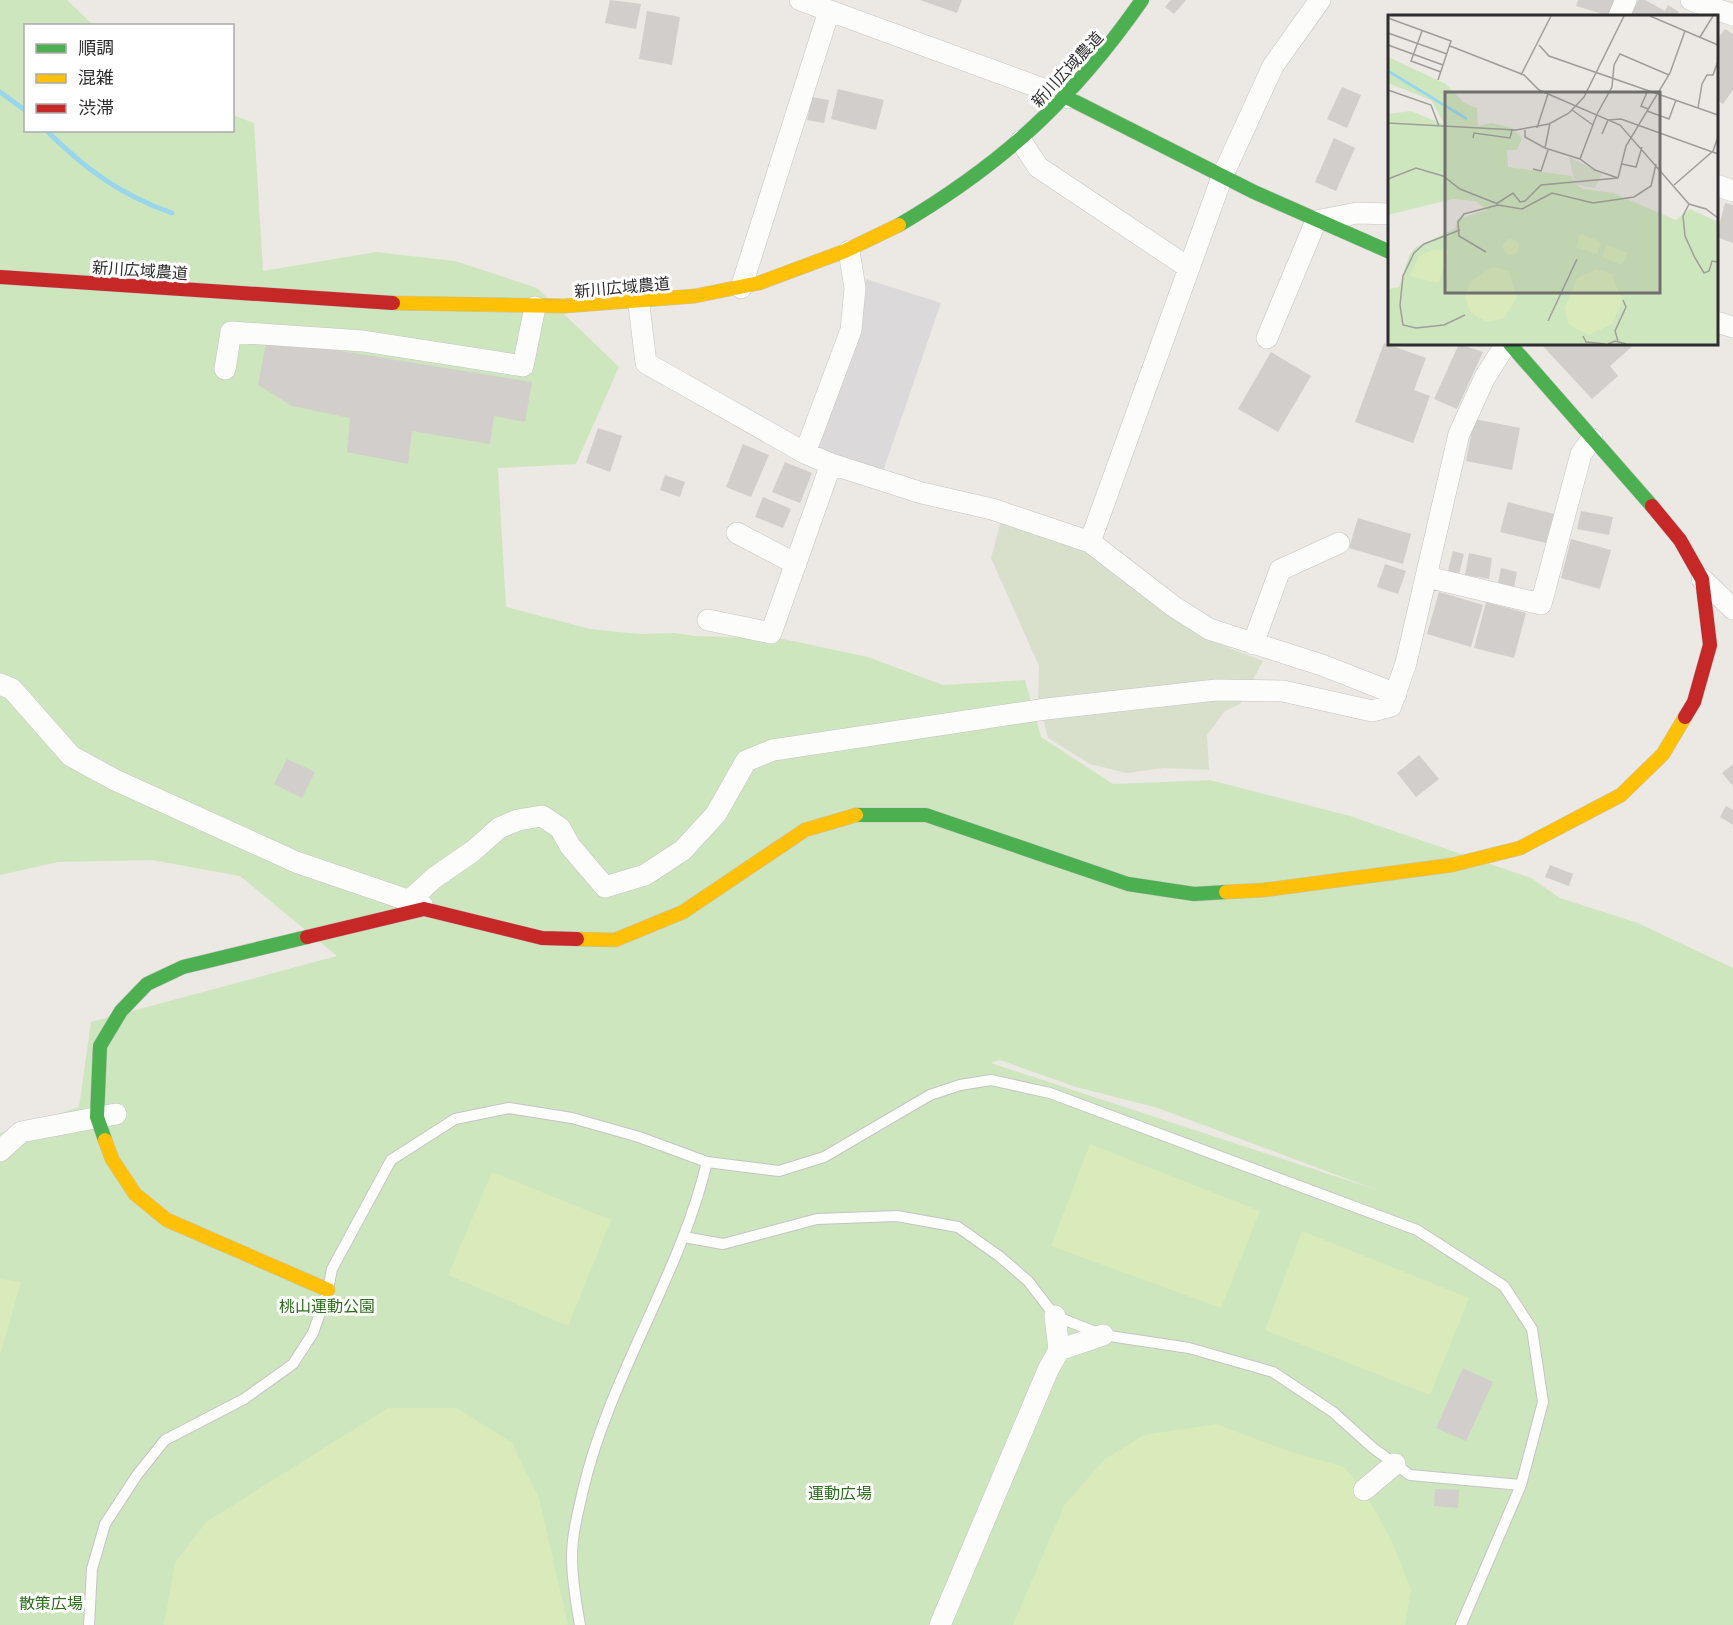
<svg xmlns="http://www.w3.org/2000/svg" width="1733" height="1625" font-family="Inter,'Noto Sans JP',sans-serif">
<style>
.industrial{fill:#dcd9db}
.green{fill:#cee6be;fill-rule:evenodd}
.cemetery{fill:#d8e0cc}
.pitch{fill:#d9eabb}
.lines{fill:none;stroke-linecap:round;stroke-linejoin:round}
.stream{stroke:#99d6ec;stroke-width:5}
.building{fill:#d1cecb}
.lane-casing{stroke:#c5c4c5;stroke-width:12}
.street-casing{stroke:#c5c4c5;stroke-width:22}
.fast-casing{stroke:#c5c4c5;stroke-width:15}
.slow-casing{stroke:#c5c4c5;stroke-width:15}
.jam-casing{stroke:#c5c4c5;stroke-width:15}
.lane{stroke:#fcfcfb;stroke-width:10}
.street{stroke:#fcfcfb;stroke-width:21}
.fast{stroke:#4caf50;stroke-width:14}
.slow{stroke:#ffc107;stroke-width:14}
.jam{stroke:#c62828;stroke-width:14}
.labels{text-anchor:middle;stroke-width:6;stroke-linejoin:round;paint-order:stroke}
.street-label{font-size:16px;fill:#2e2e2e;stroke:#fff}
.park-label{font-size:16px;fill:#2c6e1b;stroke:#fff}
.inset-river{fill:none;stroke:#99d6ec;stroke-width:3}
.inset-road{fill:none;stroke:#a09e9b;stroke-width:1.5}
.view{fill:#706f6e;fill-opacity:0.15;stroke:#706f6e;stroke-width:3}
.inset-edge{fill:none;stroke:#2e2e2e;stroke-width:3}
</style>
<rect width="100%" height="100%" fill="#ece8e4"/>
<path class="industrial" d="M866,279l75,24 -58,168 -67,-21 41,-120z"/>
<path class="green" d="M0,0h67l26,25 -67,1v104h206l1,-15 21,8 9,148 113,-19 79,9 82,27 82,79 -43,97 -78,4 8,139 84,22 49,5 35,-1 21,3 88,3 85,18 75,28 82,-5 16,57 72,47 97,-4 140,36 181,62 29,20 78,25 95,45v657h-1733v-492l79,-26 12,-85 246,-66 -97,-80 -88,-16 -94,2 -58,13zM1000,1060l76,27 82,21 219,82 -386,-127z"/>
<path class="cemetery" d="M1001,521l84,30 104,75 28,17 46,18 -23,43 -15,7 -18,24 2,35 -45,-2 -37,5 -37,-9 -42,-26 -10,-38 1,-34 -48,-108z"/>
<path class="pitch" d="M1090,1144l170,67 -39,97 -170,-62z
M492,1172l119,48 -43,106 -120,-51z
M1302,1231l167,67 -39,97 -165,-65z
M0,1279l21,3 -21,73z
M388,1408h69l55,35 27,55 29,127h-404l11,-62 31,-41z
M1216,1424l72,27 56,16 20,23 28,52 19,47 -6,36h-392l52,-121 40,-45 39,-24z"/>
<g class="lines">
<path class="stream" d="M0,92l26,19
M46,130c38,38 74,65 126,83"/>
</g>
<path class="building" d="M610,0l31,4 -5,25 -31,-6z
M920,0h42l-5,13z
M1171,0h15l-12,14 -9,-7z
M1578,0h37l-6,16 -33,-10z
M1638,0h7l20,11 3,-6 11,7 -2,4h-47z
M647,11l33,6 -8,48 -33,-6z
M1725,29l8,5v56l-10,14 -7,-4v-59z
M1342,87l19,8 -14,33 -20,-9z
M838,89l46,11 -8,30 -45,-11z
M812,97l17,3 -5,23 -17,-3z
M1334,138l21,10 -19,43 -21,-9z
M1725,203l8,2v38l-17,-6z
M267,339l265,43 -7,40 -31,-6 -4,28 -78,-13 -4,33 -61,-12 3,-34 -58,-12 -34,-21z
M1384,343l42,15 -12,32 16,6 -17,47 -58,-21z
M1459,344l24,8 -26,57 -23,-10z
M1541,344h94l-25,22 8,10 -26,23z
M1271,352l40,24 -33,56 -40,-23z
M1474,419l46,9 -8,42 -46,-9z
M598,428l24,8 -12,36 -24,-9z
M743,444l26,11 -18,42 -25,-10z
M785,462l27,11 -12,30 -28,-11z
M665,475l20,7 -5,15 -20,-7z
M763,497l28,12 -8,19 -28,-11z
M1508,502l46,12 -8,29 -46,-11z
M1581,511l32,6 -4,18 -32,-6z
M1358,518l53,16 -8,30 -54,-16z
M1571,539l40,11 -11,39 -39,-11z
M1453,551l11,3 -5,20 -11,-3z
M1469,553l23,5 -3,21 -24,-4z
M1385,564l21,7 -8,23 -21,-7z
M1501,568l16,4 -3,15 -16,-4z
M1439,592l44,13 -12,42 -44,-13z
M1486,602l40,11 -12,45 -40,-10z
M1419,755l20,24 -23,18 -19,-24z
M287,759l28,13 -13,26 -28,-14z
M1733,764v22l-11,-13z
M1726,806l7,4v15l-13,-8z
M1550,865l23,9 -4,12 -24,-9z
M1463,1368l30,14 -27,59 -30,-13z
M1435,1489l24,1 -1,18 -24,-2z"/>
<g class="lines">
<defs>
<path id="lane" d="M684,1237l39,7 94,-25 80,-3 61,11 41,29 29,25 27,35 48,19 86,13 84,24 60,40 40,36 37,27 111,10
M89,1625l3,-56 13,-45 32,-49 28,-35 79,-41 49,-35 20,-31 15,-43 4,-21 59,-109 64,-41 54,-11 63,10 67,19 68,25 72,9 45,-14 106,-62 30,-10 31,-5 59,13 367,137 87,56 28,43 11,73 -22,83 -60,140
M580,1625c-4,-22 -8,-45 -8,-68 0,-22 6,-45 11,-67 27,-115 97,-214 124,-328"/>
<path id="street" d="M800,0l268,98
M1691,0l42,15
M1619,16l7,-16
M1021,141l17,26 151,101
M1716,185l17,6
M741,288l88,-277
M639,305l7,58 159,90 26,11 91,29 70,16 98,33 83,64 36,23 113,36 74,29
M1716,322l17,5
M1267,338l49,-117 41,-8 33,1
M225,369l6,-37 132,9 160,25 12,-59
M805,453l46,-123 4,-42 -6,-37
M737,533l59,31
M1090,542l132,-365 51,-111 47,-66
M1427,577l114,27 40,-150 11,-15
M1702,579l31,30
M708,620l63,13 60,-169
M1253,644l27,-74 59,-27
M0,684l12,5 59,67 44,24 181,82 126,43
M410,900l24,-22 39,-27 26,-23 19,-8 24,-4 18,12 10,18 35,41 40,-12 38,-25 33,-36 30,-53 27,-11 273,-41 170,-19 67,1 89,20 19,-5 15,-43 53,-229 26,-57 21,-33
M0,1151l21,-19 95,-18
M1055,1316l4,34 44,-15
M1364,1490l31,-26
M940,1625l108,-255 11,-20"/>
<path id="fast" d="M1068,98l186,94 136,60
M899,225c105,-62 174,-126 243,-225
M1510,344l142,162
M856,815h70l202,69 66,10 32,-2
M105,1140l-8,-23 3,-71 21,-35 26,-27 36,-17 124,-30"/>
<path id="slow" d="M393,303l171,3 131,-10 64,-13 86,-32 54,-26
M1226,892l38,-2 188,-25 68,-17 101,-53 42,-41 22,-37
M577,939l38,1 68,-28 122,-82 51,-15
M105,1140l7,19 23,35 32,26 161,70"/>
<path id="jam" d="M0,277l393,26
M1652,506l28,34 22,39 8,66 -16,57 -9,15
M307,937l117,-28 118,29 35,1"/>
</defs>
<use href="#lane" class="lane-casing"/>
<use href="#street" class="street-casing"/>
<use href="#fast" class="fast-casing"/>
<use href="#slow" class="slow-casing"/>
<use href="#jam" class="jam-casing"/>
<use href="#lane" class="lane"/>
<use href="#street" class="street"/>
<use href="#fast" class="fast"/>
<use href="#slow" class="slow"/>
<use href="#jam" class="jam"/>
</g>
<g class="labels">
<g class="street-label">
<text transform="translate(1067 69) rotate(-47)" y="6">新川広域農道</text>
<text transform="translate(140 270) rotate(4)" y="6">新川広域農道</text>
<text transform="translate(622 287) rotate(-5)" y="6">新川広域農道</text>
</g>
<g class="park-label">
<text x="327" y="1312">桃山運動公園</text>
<text x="840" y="1499">運動広場</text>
<text x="51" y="1609">散策広場</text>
</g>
</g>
<g transform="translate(1388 15)">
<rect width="330" height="330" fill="#ece8e4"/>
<path d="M0,42l58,27 18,19 13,5 1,18 14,-3 20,5 10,10 -5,12h-10l1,17 64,9 2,7 9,6 30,4 63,27 14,-11 28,13v122h-330v-55l11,-2 10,-31 7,-9 39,-18 2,-10 30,-9 -12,-9 -22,-2 -65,16v-101l23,-3 34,14 -14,-25 -43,-17z" fill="#cee6be"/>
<path d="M181,142l33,17 -7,14 -20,-4z" fill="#d8e0cc"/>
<path d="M192,219l21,8 -4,12 -21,-7zM115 232a8 8 0 1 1 16 0a8 8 0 1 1-16 0ZM219,230l20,8 -5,12 -20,-8zM44,235l16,1 -9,32 -29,-7 8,-19zM105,252l16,4 8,27 -13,20 -17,4 -16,-9 -6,-16 6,-16zM208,254l16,5 7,21 5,3 -12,26 -23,11 -21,-11 -3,-16 12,-30z" fill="#d9eabb"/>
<path class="inset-river" d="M0,56l79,48"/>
<path class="inset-road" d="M262,1l68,29M0,3l63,23 -13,39M34,16l-11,30 30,11M0,18l59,21M312,22l13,-21M0,30l55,20M151,30l10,11 169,59M62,31l74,29 15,15 81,35 69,79 17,5 12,9M133,60l30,-59M0,75l43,15 8,21M260,75l-7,16 7,3M310,93l4,-24 5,-9h6l5,-14M184,95l21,15M259,96l22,8 7,-19M0,108l128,7 33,-6 20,-11 15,-16 40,-81M149,113l11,-34M137,115v7l20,11 35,11 15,11 23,8M214,119l6,-14 13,-1 97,35M85,123l1,-5 36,5 2,-8M157,133l5,-25M192,144l17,-45 15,-27 2,-22 6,-11 49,21M234,149l14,3 6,-20M145,154l8,2 7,-21M230,163l8,-32 44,-73 15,-42M0,164l28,-11 27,8 17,13 38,15M286,170l39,-34 5,-14M108,189l17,-11 7,9 5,-1 16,-16 77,-7M301,189l-6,12 2,20 10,22 9,15 5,-2 3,-10 6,1M72,215l-36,14 -10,9 -11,23 -3,29 3,20 13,3 28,-3 21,-10M98,237l-27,-16 -1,-14 6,-8 34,-9 24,4 30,-16 41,10 41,-6 17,-11 5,-22M160,306l29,-62M195,321l3,6 19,2M230,326l-3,-10 11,-24 -3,-7M220,329l7,-3 11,3"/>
<path class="view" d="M57,77h215v201h-215z"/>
<rect width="330" height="330" class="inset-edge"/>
</g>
<rect x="24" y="24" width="210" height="108" fill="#ffffff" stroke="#ababab" stroke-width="1.5"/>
<rect x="36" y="44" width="30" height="9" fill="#4caf50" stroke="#ababab" stroke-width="1.5"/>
<text x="78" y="54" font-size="18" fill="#2e2e2e">順調</text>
<rect x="36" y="74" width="30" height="9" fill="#ffc107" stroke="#ababab" stroke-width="1.5"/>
<text x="78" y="84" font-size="18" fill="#2e2e2e">混雑</text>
<rect x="36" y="104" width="30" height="9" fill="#c62828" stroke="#ababab" stroke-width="1.5"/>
<text x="78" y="114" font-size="18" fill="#2e2e2e">渋滞</text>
</svg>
